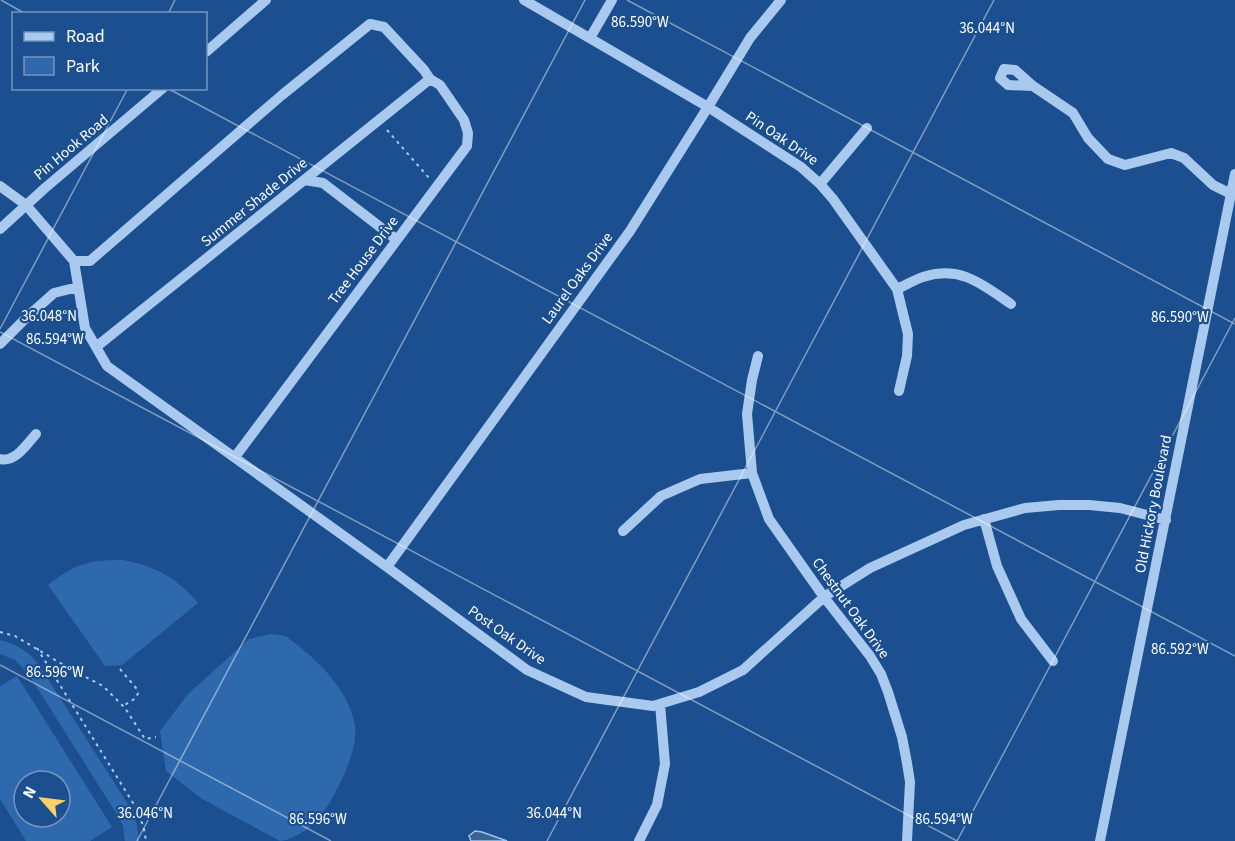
<svg xmlns="http://www.w3.org/2000/svg" width="1235" height="841" font-family="'Source Sans 3',sans-serif">
<style>
.green{fill:#2e69ad;fill-rule:evenodd}
.water{fill:#3c6290;stroke:#9cc4f0;stroke-width:1.5}
.lines{fill:none;stroke-linecap:round;stroke-linejoin:round}
.path{stroke:#a9c9ee;stroke-width:2;stroke-dasharray:3 4.5;stroke-linecap:butt}
.minor{stroke:#a9c9ee;stroke-width:10}
.ticks{fill:none;stroke:#fff;stroke-width:1.5;stroke-opacity:0.45}
.labels{text-anchor:middle;stroke-width:4.5;stroke-linejoin:round;paint-order:stroke}
.street-label{font-size:15px;fill:#fff;stroke:#1b4f8f}
.ticks-label{font-size:15px;text-anchor:middle;fill:#fff;stroke:#1b4f8f;stroke-width:4.5;stroke-linejoin:round;paint-order:stroke}
</style>
<rect width="100%" height="100%" fill="#1b4f8f"/>
<path class="green" d="M122,560c31,5 56,18 76,43l-76,62 -17,1 -57,-81c26,-21 42,-25 74,-25z
M271,634l9,1 7,2c29,22 62,51 68,89 4,26 -22,76 -39,96 -6,7 -27,19 -36,19l-78,-42 -36,-28 -6,-40 28,-37 61,-55z
M0,640c18,4 31,13 41,28l90,141 6,16 2,16h-14l-2,-15 -5,-10 -89,-141 -14,-15 -15,-6z
M17,676l95,151 -22,14h-64l-26,-42v-113zM24,781h36v36h-36z"/>
<path class="water" d="M475,831l7,1 25,9h-36l-2,-5z"/>
<g class="lines">
<path class="path" d="M387,130l42,48
M0,632l15,4 57,34 31,16 22,22 20,31 11,-2
M37,648l101,163 6,18 2,12
M120,669l16,19 2,5 -2,5 -13,8"/>
<path class="minor" d="M524,0l184,107 93,60 19,17 13,15 64,90 11,45 -1,22 -8,35
M590,38l22,-38
M206,52l60,-52
M1033,86l-25,-1 -8,-7 4,-9 11,1 18,16 40,27 15,25 20,21 17,6 46,-12 13,5 29,27 18,9
M305,180l18,3 74,57
M820,184l47,-56
M0,186l26,19 48,56 11,67 22,38 280,201 140,103 59,27 67,9 46,-14 44,-22 81,-73 46,-29 94,-43 61,-17 34,-3h30l31,3 46,12
M0,229l45,-41 118,-100
M74,261h16l192,-166 88,-71 14,3 40,43 6,9 10,6 24,35 4,13 -1,13 -232,311
M897,289c9,-4 17,-9 26,-12 37,-12 59,7 88,27
M0,344l27,-27 27,-24 24,-6
M96,347l334,-268
M758,356l-6,24 -5,34 5,59 17,46 55,78 46,59 11,18 7,18 14,45 5,26 3,19 -3,59
M0,459c15,4 27,-15 36,-25
M984,519l13,47 24,53 32,42
M623,531l38,-35 39,-17 52,-6
M387,567l243,-336 78,-124 42,-69 31,-38
M639,841l18,-36 8,-41 -5,-60
M1100,841l135,-667"/>
</g>
<path class="ticks" d="M1,0l25,14M627,0l608,324M168,14l7,-14M167,88l1068,568M0,329l128,-241M0,332l957,509M0,665l331,176M137,841l448,-841M547,841l447,-841M957,841l278,-523"/>
<g class="labels">
<g class="street-label">
<text transform="translate(782 138) rotate(34)" y="5">Pin Oak Drive</text>
<text transform="translate(71 147) rotate(-40)" y="5">Pin Hook Road</text>
<text transform="translate(254 202) rotate(-39)" y="5">Summer Shade Drive</text>
<text transform="translate(363 260) rotate(-53)" y="5">Tree House Drive</text>
<text transform="translate(577 278) rotate(-54)" y="5">Laurel Oaks Drive</text>
<text transform="translate(1153 504) rotate(-79)" y="5">Old Hickory Boulevard</text>
<text transform="translate(851 608) rotate(54)" y="5">Chestnut Oak Drive</text>
<text transform="translate(507 635) rotate(35)" y="5">Post Oak Drive</text>
</g>
</g>
<g class="ticks-label">
<text x="640" y="27">86.590°W</text>
<text x="987" y="33">36.044°N</text>
<text x="49" y="321">36.048°N</text>
<text x="1180" y="322">86.590°W</text>
<text x="55" y="344">86.594°W</text>
<text x="1180" y="654">86.592°W</text>
<text x="55" y="677">86.596°W</text>
<text x="145" y="818">36.046°N</text>
<text x="554" y="818">36.044°N</text>
<text x="318" y="824">86.596°W</text>
<text x="944" y="824">86.594°W</text>
</g>
<rect x="12" y="12" width="195" height="78" fill="#1b4f8f" stroke="#7695bc" stroke-width="1.5"/>
<rect x="24" y="32" width="30" height="9" fill="#a9c9ee" stroke="#7695bc" stroke-width="1.5"/>
<text x="66" y="42" font-size="18" fill="#ffffff">Road</text>
<rect x="24" y="57" width="30" height="18" fill="#2e69ad" stroke="#7695bc" stroke-width="1.5"/>
<text x="66" y="72" font-size="18" fill="#ffffff">Park</text>
<g transform="translate(42 799) rotate(298)"><circle r="28" fill="#1b4f8f" stroke="#7695bc" stroke-width="1.5"/>
<path d="M0-4.5L10 22L0 15L-10 22Z" fill="#ffd166"/>
<text y="-9" font-size="16" font-weight="bold" text-anchor="middle" fill="#ffffff">N</text>
</g>
</svg>
